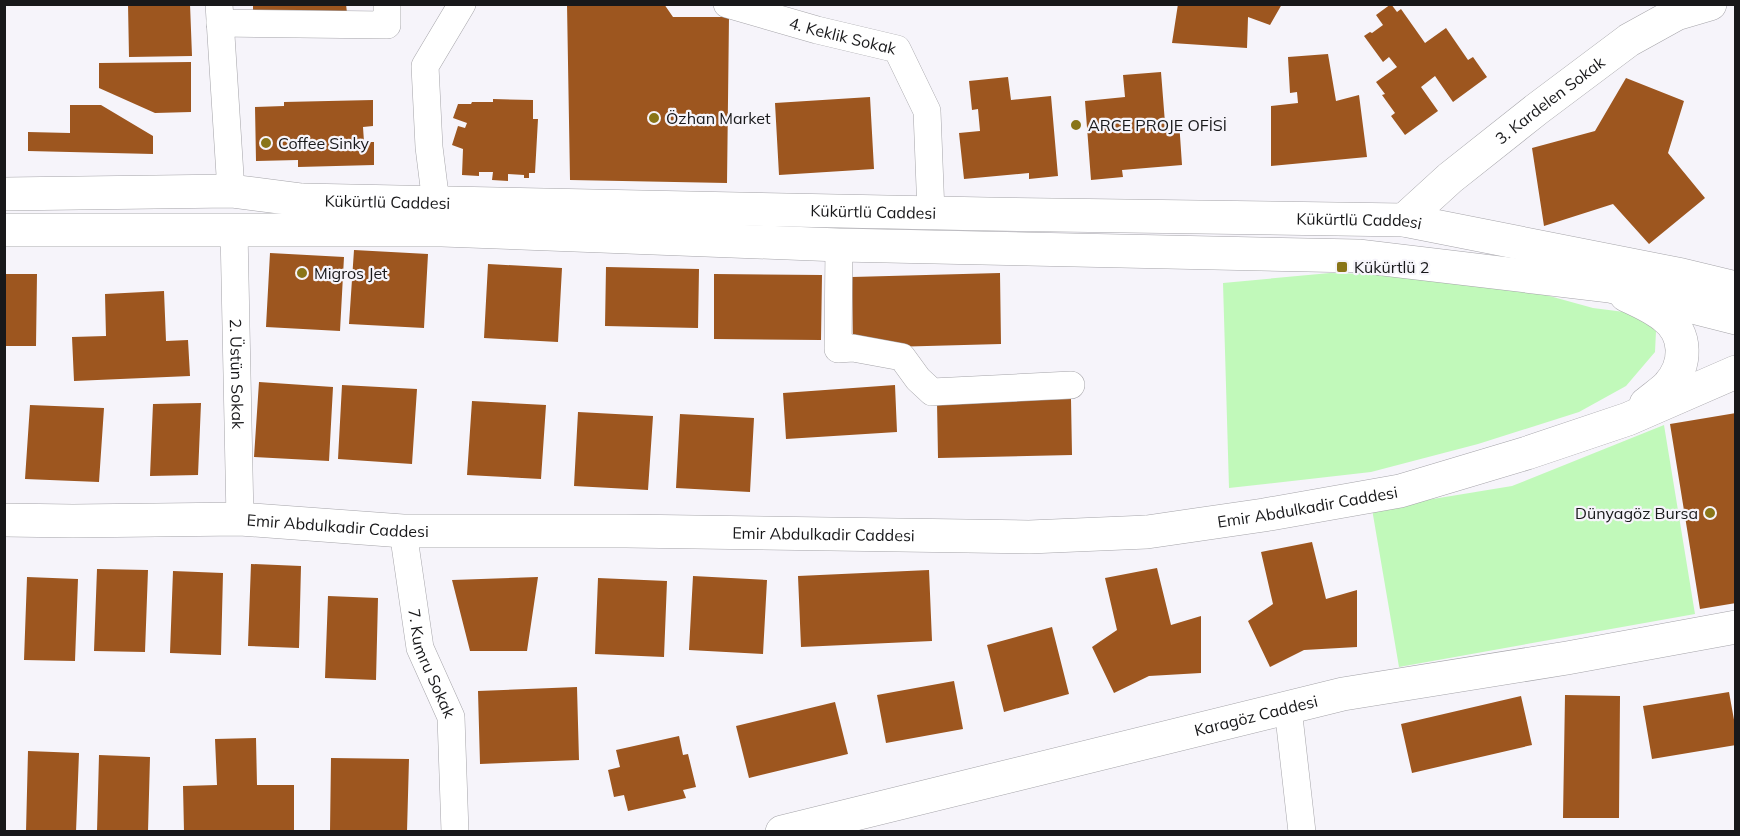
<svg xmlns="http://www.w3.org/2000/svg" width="1740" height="836" font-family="Mulish,sans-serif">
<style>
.green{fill:#c1f9ba}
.building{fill:#9d561f}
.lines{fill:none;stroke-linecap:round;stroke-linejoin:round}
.minor-casing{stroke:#a5a4a9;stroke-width:28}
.tertiary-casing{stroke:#a5a4a9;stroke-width:34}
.secondary-casing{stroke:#a5a4a9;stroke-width:34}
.primary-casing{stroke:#a5a4a9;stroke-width:34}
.minor{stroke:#fff;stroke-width:27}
.tertiary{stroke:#fff;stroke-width:33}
.secondary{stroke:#fff;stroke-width:33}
.primary{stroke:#fff;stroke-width:33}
.poi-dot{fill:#897518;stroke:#f6f4fa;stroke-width:2}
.labels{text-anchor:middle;stroke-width:4.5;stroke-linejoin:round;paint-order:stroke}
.street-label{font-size:16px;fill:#18181a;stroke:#f6f4fa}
.poi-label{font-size:16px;fill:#18181a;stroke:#f6f4fa;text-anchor:start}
</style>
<rect width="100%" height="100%" fill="#f6f4fa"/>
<path class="green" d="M1330,273l151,4 112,31 39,5 24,18 -1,21 -29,34 -47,26 -101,32 -107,28 -142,16 -6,-205z
M1664,425l31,189 -296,53 -27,-158 140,-23z"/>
<path class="building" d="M128,4h62l2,52 -63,1z
M253,4h93l1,9 -94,2z
M567,4h97l9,13h56l-2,166 -157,-3z
M1178,4h104l-12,21 -22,-8 -1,31 -75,-5z
M1391,4l6,8 4,-3 24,34 21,-15 22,32 5,-3 14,20 -34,25 -18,-26 -14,11 17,24 -33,24 -14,-19 4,-3 -13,-18 3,-1 -9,-12 21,-15 -8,-10 -6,5 -19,-26 6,-4 2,1 11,-8 -7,-10z
M1328,54l8,47 23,-6 8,62 -96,9v-60l27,-3 -1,-11 -7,1 -2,-36z
M191,62v50l-36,1 -56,-25v-25z
M1161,72l4,51 14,-2 3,44 -60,5 1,7 -32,3 -6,-79 40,-4 -2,-22z
M1008,77l3,23 40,-4 7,80 -29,3v-6l-65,6 -5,-46 21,-2 -2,-22 -6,1 -3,-29z
M1626,78l58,23 -16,52 37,45 -56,46 -36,-40 -69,22 -12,-78 63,-17z
M870,97l4,72 -95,6 -4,-72z
M493,99l40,1v19h5l-3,54h-6v5h-5v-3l-16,-1v7l-16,-1 1,-8h-14v4l-17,-1 1,-26 -11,-4 6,-19 7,2 2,-5 -14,-5 5,-14h13l1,-2h21z
M373,100v26l-10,1 1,15h10v23l-76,2v-7l-42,1 -1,-54 29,-1v-4z
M70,105h31l52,31v18l-125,-3v-19l42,1z
M354,250l74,4 -4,74 -75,-4z
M270,253l74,4 -4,74 -74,-4z
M488,264l74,4 -4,74 -74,-4z
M606,267l93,2 -1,59 -93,-2z
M1000,273l1,71 -148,4 -1,-71z
M4,274h33l-1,72h-32z
M714,274l108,1 -1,65 -107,-1z
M164,291l2,50 22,-1 2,36 -116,5 -2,-44 34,-1 -1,-42z
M259,382l74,5 -4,74 -75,-4z
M342,385l75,4 -5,75 -74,-5z
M895,385l2,47 -111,7 -3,-46z
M1071,399l1,56 -134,3 -1,-56z
M472,401l74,4 -5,74 -74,-4z
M201,403l-3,72 -48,1 3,-72z
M30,405l74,3 -5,74 -74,-3z
M578,412l75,4 -5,74 -74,-4z
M1736,413v190l-36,6 -30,-185z
M680,414l74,4 -4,74 -74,-4z
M1312,542l14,57 31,-9v57l-53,3 -34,17 -22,-46 25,-17 -12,-52z
M251,564l50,2 -2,82 -51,-2z
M1157,568l14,57 30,-9v57l-52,3 -35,17 -22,-46 25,-17 -12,-52z
M97,569l51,1 -3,82 -51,-1z
M929,570l3,71 -131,6 -3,-71z
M173,571l50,2 -2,82 -51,-2z
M693,576l74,4 -4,74 -74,-4z
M27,577l51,2 -3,82 -51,-1z
M538,577l-11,74h-57l-18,-71z
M598,578l69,3 -3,76 -69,-3z
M328,596l50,2 -2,82 -51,-2z
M1052,627l17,67 -65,18 -17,-67z
M954,681l9,48 -77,14 -9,-48z
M577,687l2,73 -99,4 -2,-73z
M1729,692l7,39v14l-84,14 -9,-53z
M1565,695l55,1 -1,122h-56z
M1521,696l11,49 -120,28 -11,-49z
M835,702l13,52 -99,24 -13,-52z
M679,736l4,19 5,-1 8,33 -13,3 3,8 -58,13 -4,-16 -10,2 -6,-27 12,-3 -4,-17z
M256,738l1,47h37v47h-110l-1,-46 34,-1 -2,-46z
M28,751l51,2 -3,79h-50z
M99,755l51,2 -2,75h-51z
M331,758l78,1 -2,73h-77z"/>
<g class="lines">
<defs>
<g id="minor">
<path d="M219,4l12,187"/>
<path id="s1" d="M727,4l90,26 80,19 30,62 4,102"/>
<path d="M220,23l167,2v-21"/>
<path d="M436,203l-7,-56 -4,-81 37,-62"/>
<path id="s2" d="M234,230l6,289"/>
<path d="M839,245l-1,104 15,-1 49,9 16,22 14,13 139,-7"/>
<path id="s3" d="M403,531l17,117 31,69 4,115"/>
<path d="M1288,708l14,124"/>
</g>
<g id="tertiary">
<path d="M1626,295c13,6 27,12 38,21 24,18 23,49 4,70 -7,7 -15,12 -22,18"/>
<path id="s4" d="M4,520l69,1 167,-2 163,12h223l403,6 118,-5 117,-17 136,-24 127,-38 101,-34 108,-47"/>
<path id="s5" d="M782,832l561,-138 224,-36 169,-31"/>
</g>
<g id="secondary">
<path id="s6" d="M1404,220l46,-42 87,-69 92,-69 47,-26 34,-10"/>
</g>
<g id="primary">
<path id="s7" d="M4,194l227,-3 71,9 686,14 416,6 278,55 54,13"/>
<path d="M4,230h438l397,15 519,11 252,30 126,32"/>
</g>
</defs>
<use href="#minor" class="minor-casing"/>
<use href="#tertiary" class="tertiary-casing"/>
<use href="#secondary" class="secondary-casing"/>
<use href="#primary" class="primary-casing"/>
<use href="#minor" class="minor"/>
<use href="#tertiary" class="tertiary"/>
<use href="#secondary" class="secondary"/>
<use href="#primary" class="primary"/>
</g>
<g class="poi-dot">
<circle cx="654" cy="118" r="6"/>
<circle cx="1076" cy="125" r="6"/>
<circle cx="266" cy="143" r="6"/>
<rect x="1336" y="261" width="12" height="12" rx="3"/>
<circle cx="302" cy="273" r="6"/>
<circle cx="1710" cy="513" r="6"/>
</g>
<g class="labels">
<g class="street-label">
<text dy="6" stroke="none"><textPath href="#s1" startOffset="120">4. Keklik Sokak</textPath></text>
<text dy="6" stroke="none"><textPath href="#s6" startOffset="189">3. Kardelen Sokak</textPath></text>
<text dy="6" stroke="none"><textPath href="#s7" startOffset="384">Kükürtlü Caddesi</textPath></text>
<text dy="6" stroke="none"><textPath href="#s7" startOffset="870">Kükürtlü Caddesi</textPath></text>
<text dy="6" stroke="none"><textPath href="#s7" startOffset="1356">Kükürtlü Caddesi</textPath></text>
<text dy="6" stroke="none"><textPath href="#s2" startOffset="144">2. Üstün Sokak</textPath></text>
<text dy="6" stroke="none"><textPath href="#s4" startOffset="1306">Emir Abdulkadir Caddesi</textPath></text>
<text dy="6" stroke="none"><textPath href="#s4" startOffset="334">Emir Abdulkadir Caddesi</textPath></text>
<text dy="6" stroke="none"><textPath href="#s4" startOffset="820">Emir Abdulkadir Caddesi</textPath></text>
<text dy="6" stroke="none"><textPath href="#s3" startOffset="136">7. Kumru Sokak</textPath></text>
<text dy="6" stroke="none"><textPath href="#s5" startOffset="488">Karagöz Caddesi</textPath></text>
</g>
<g class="poi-label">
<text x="666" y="124">Özhan Market</text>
<text x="1088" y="131">ARCE PROJE OFİSİ</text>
<text x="278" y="149">Coffee Sinky</text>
<text x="1354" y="273">Kükürtlü 2</text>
<text x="314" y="279">Migros Jet</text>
<text x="1698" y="519" text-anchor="end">Dünyagöz Bursa</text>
</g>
</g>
<rect width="1740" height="836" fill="none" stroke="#18181a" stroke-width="12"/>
</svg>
